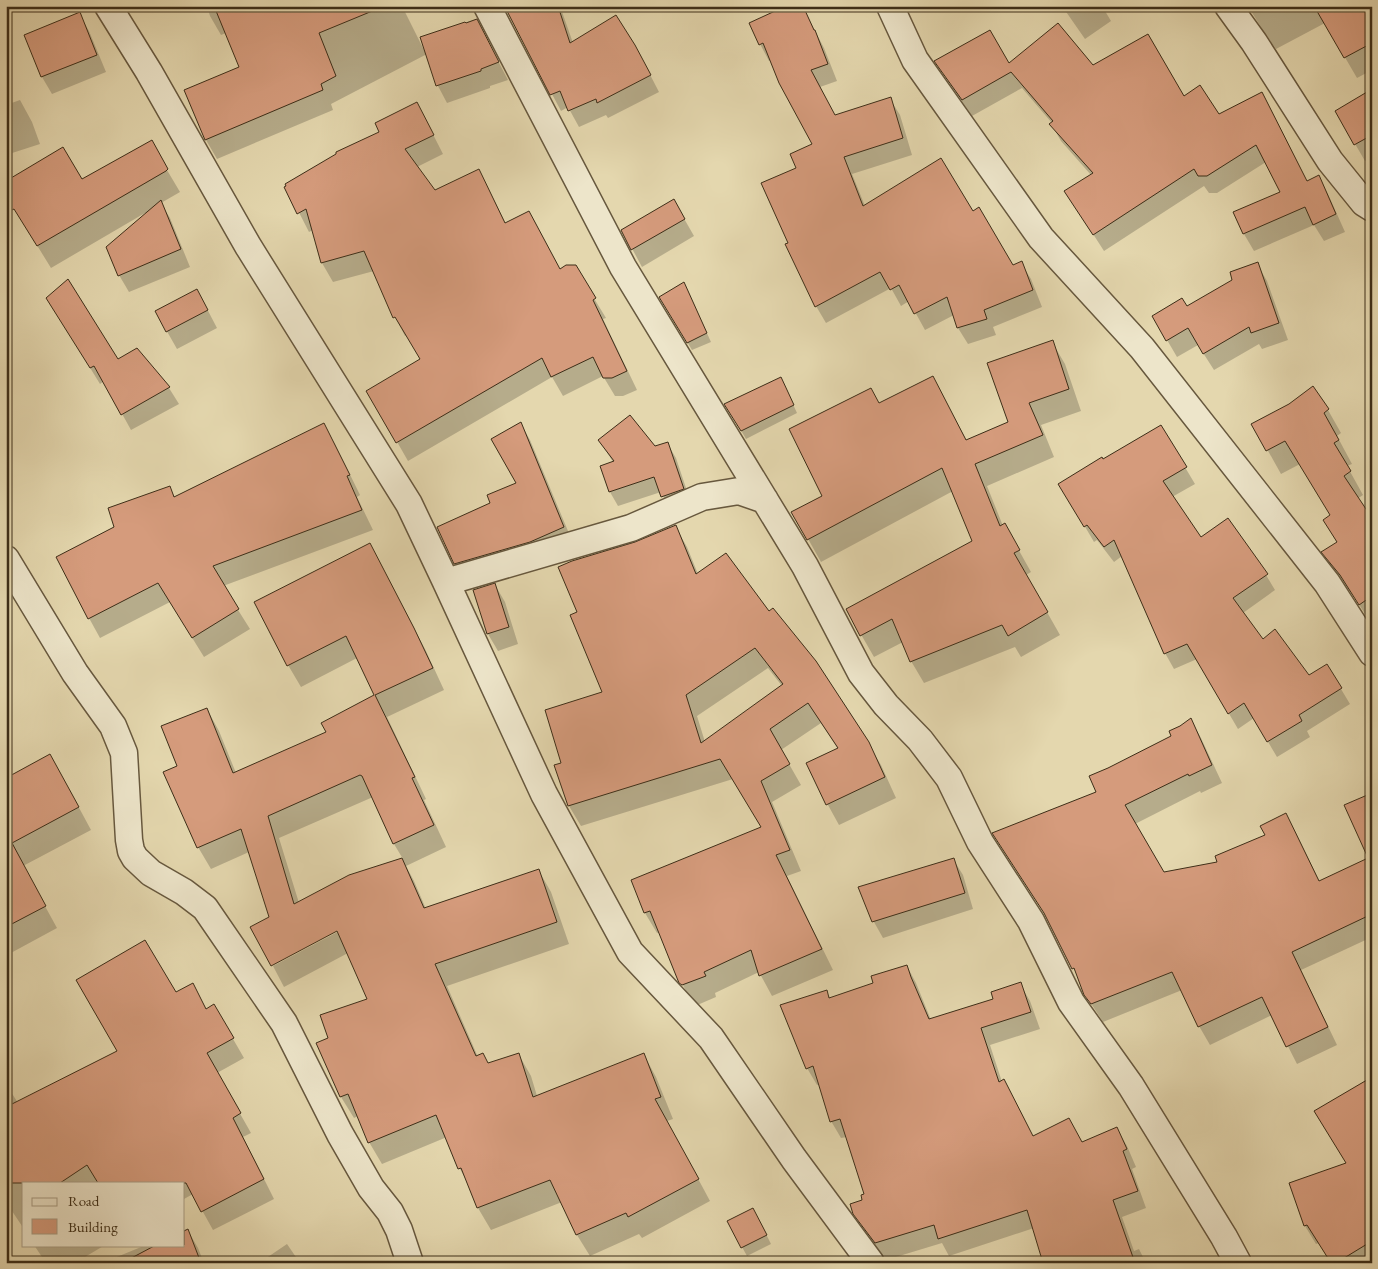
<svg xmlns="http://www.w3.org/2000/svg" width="1378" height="1269" font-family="'EB Garamond',serif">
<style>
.shadow{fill:#0003;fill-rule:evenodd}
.building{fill:#d59b7c;stroke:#3d2e18;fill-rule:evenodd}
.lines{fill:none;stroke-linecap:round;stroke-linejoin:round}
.street-casing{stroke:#67583e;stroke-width:29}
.street{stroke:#ede5ca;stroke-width:26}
</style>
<rect width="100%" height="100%" fill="#e4d7ae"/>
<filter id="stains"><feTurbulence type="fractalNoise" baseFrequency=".004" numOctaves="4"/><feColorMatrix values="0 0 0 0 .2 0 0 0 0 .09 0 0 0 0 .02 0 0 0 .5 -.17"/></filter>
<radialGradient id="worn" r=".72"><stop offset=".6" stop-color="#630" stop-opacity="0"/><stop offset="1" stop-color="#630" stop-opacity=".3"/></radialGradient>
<path class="shadow" d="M207,6h195l23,46h1l-4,-15 54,-18 32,61 -18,6v2l-43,15 -9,-17 -11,-32 -96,50 2,6 -116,49 -11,-19 -21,-49 55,-24 -14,-34 -5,2 -11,-19z
M504,6h56l13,37 71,20 15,29 -51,26 -2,-3 -27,12 -11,-20 -7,4 -52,-98z
M802,6l22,42 13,33 -17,6 15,29 55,-17 10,16 12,40 -60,19 13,32 107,6 40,54 9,-3 10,16 11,28 -49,20 3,8 -28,9 -10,-16 -4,-13 -29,15 -16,-29 -8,5 -10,-18 -65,35 -10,-17 -27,-62 9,-76 16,-24 -43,-84 -2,1 -9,-17z
M917,6h8l-6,4z
M1062,6h40l9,15 -26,18z
M1248,6h124v64l-15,8 -32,-55 -49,26 -14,-20z
M79,14l10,17 17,41 -54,22 -10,-17z
M936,61l72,4 85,2 90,30 35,19 89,66 12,-5 9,17 17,38 -21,9 -10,-16 -60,26 -10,-17 38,-41 -16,-31 -49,31h-8l-5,-7 -100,65 -38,-59 25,-17 -30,-34 -10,-17 1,-1 -30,-35 -50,28 -26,-38z
M1372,98v60l-7,3 -29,-50z
M20,100l12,22 8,22 -34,11v-50z
M417,103l26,51 -26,13 18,25 44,-21 10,19 17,34 54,47 15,-4 31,51 -3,1 34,71 -14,6h-8l-12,-20 -40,20 -11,-19 -144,84 -40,-70 54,-31 -15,-25 -2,1 -10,-19 -21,-46 -41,11 -11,-19 -9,-33 -4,2 -23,-45 95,-54z
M164,165l16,27 -19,11 9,15 20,49 -61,25 -10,-17 27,-61 -1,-1 -94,55 -37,-60z
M674,201l20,35 -52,31 -20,-37z
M1257,264l10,17 21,59 -26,9 -3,-5 -45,26 -16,-25 -21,12 -24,-41 33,-8 48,-28z
M688,292l23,50 -19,8 -32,-53z
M206,307l11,21 -40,21 -21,-37z
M57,314l61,47 19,-11 32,38 10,16 -48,26 -27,-49 -4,3z
M1052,342l13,22 16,47 -40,14 13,32 -67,29 16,40 14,21 14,25 -5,3 34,60 -39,22 -6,-10 -91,36 -13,-22 -8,-19 -29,15 -27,-47 127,-68 -21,-51 -132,71 -28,-50 30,-16 56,-91 54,-27 34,63 42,-18z
M785,387l12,26 -51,26 -20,-35z
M1313,388l15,22 13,23 -4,3 15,28 -5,2 16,29 -6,4 15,22v104l-17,-27 -19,-23 -13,-23 14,-9 -13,-23 7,-4 -31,-52 -19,10 -28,-50 36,-19z
M521,424l9,16 43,103 -108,37 -10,-17 36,-60 27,-19z
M324,425l11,19 25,51 -3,2 16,33 -150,56 27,43 -46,28 -34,-55 -70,36 -11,-20 27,-91 53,-39 6,9z
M1161,427l34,57 -23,13 29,41 65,37 9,15 -32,23 20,27 46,37 32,12 9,15 -43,27 3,6 -33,20 -23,-39 -16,11 -41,-70 -23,10 -9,-16 -43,-97 -8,6 -17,-22 -3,2 -34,-58 43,-23z
M599,440l55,8 13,-5 9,15 15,45 -20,8 -10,-19 -43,14 -8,-14 3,-30z
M675,526l12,21 11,27 170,169 13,22 15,33 -57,27 -11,-20 -20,-42 30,-14 -17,-26 -40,27 20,35 -29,17 29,69 -14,5 46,94 -61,26 -13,-24 -44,21 1,4 -21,9 -14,-24 -21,-50 -3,1 -12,-20 -13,-32 130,-53 -29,-49 -152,47 -12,-20 -13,-40 7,-2 41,-71 -25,-80 57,-69zM768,668l14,18 -77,56 -8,-26z
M382,566l44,85 18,39 -57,27 39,82 -2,1 22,47 -40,19 8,15 12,28 113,-38 12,21 18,52 -122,42 31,71 10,7 31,-9 12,21 6,20 107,-41 12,22 17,42 -6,2 43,80 -68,37 -3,-4 -49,22 -13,-21 -15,-33 -71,28 -13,-22 -9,-23 -9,-16 -13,-32 -65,27 -13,-22 -11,-26 -4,2 -13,-21 -23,-54 11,-5 40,-38 -21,-47 -64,34 -11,-21 70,-37 -72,-11 -22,-66 -38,17 -13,-22 -20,-81 29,-57 12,22 17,42 91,-41 -4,-9 52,-27 -18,-38 -56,29 -13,-22zM373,797l21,47 9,15 -54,17 -50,27 -20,-65z
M495,585l10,17 13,42 -20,7 -10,-17 -14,-43z
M1191,720l10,18 21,45 -21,10 -1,-2 -65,33 29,50 55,-11 47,-27 20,-21 10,18 24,49 52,13v42l-71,33 36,75 -40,19 -25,-49 -62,30 -11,-19 -17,-36 -79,32 -18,-28 -4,-11 -32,-62 -45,-70 94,-58 75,-56 8,-10z
M63,778l28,52 -68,36 34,62 -48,26 -3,-4v-171z
M953,859l10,16 10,34 -90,29 -9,-16 -14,-34z
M907,966l9,17 15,37 64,-20 25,-16 10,17 10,28 -50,16 12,37 31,55 49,7 35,-15 10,17 9,21 -4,2 14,39 -24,9 12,34 5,-2 7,14h-101l-11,-35 -85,28 -7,-13 -56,17 -21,-29 -11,-18 10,-12 2,-6 -19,-58 -6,1 -10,-17 -11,-37 -3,1 -10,-17 19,-76 5,7 44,-15z
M193,985l14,25 7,-4 30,52 -27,15 34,60 -8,4 31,62 -61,31 -20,-36 -9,5v-16h-160v46l-12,-18 -6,3v-130l12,19 101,-52 57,-57z
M1372,1078v185h-41l-12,-20 -3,1 -11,-18 42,-62z
M758,1218l13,26 -24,12 -5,-9z
M187,1229l11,19 6,15h-102l44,-18h38v-15z
M287,1244l13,19h-41z
M34,1245h71l-30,18h-29z
M961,1257l4,6h-13z"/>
<path class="building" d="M214,6h168v1l-63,26 17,43 -15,8 2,6 -118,50 -21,-50 55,-23z
M514,6h44l12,37 46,-28 19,30 16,30 -54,28 -1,-4 -28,12 -8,-20 -10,4 -44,-86z
M786,6h17l11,24h1l13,34 -17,6 24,45 56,-18 12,41 -59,19 19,49 78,-48 32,53 6,-4 34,58 9,-4 11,29 -49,20 3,9 -30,9 -10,-31 -33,17 -15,-29 -9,5 -10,-18 -65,35 -30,-63 3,-1 -27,-60 35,-15 -6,-14 22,-10 -33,-61 -16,-40 -4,2 -10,-22z
M1314,6h58v37l-28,15z
M80,12l17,43 -56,22 -17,-42z
M477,19l22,43 -18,7v2l-45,15 -16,-49 45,-15 1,1z
M1058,23l35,42 55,-31 36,62 16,-11 19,29 43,-22 45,89 12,-6 17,39 -23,11 -8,-18 -62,27 -10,-22 47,-20 -24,-47 -49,31h-9l-4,-7 -101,66 -29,-44 29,-18 -44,-49 4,-3 -42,-49 -49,28 -28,-39 56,-31 19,33z
M1372,89v46l-18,10 -19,-34z
M417,102l17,33 -29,14 30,41 44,-21 26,54 24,-12 31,58 6,-4h10l20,33 -3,2 34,71 -15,7h-9l-10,-21 -42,20 -9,-19 -146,85 -30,-52 54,-32 -25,-42 -2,1 -29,-67 -43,12 -15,-54 -9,5 -13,-27 2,-1 -1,-2 51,-30v-2l43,-20 -4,-9z
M152,140l16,29 -2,2 -129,75 -23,-37 -8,4v-32l57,-34 19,32z
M674,199l11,20 -54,31 -10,-20z
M161,200l20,49 -63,27 -12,-29z
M1258,262l21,61 -28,10 -2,-6 -46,27 -15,-26 -22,13 -14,-25 30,-18 5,8 45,-26 -2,-8z
M68,279l50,80 19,-11 33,39 -49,28 -27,-49 -4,2 -44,-70z
M684,282l23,51 -20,10 -28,-46z
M197,289l11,21 -42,22 -11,-21z
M1053,340l16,49 -40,14 14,32 -68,29 25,62 5,-3 15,27 -6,3 34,59 -40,24 -6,-11 -92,37 -18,-43 -32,17 -14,-27 126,-68 -30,-73 -135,72 -16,-28 31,-16 -33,-67 82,-41 8,15 54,-27 33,64 42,-18 -21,-59z
M781,377l13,28 -53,26 -17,-27z
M1313,386l16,23 -5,4 15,27 -5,3 17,28 -7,5 28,42v78l-13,9 -19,-30 -19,-23 16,-10 -14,-22 7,-5 -45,-74 -19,10 -15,-27 38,-20z
M630,415l25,31 13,-4 16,47 -23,8 -7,-20 -45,15 -9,-26 14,-5 -16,-21z
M521,422l43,105 -34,15 -76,22 -17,-37 53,-24 -3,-8 29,-12 -25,-44z
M324,423l26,52 -3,1 15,34 -149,56 26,43 -47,29 -34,-55 -70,36 -32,-62 58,-30 -6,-19 62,-22 4,11z
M1161,425l26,42 -24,14 38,56 27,-19 40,56 -35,24 30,41 12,-10 34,46 18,-11 15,24 -43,27 3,6 -35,21 -23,-39 -16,11 -41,-70 -23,10 -50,-114 -10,7 -17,-22 -3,2 -26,-43 44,-27 1,2z
M676,525l20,49 30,-21 43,58 4,-3 43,53 53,81 16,35 -59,28 -20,-42 32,-15 -30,-45 -38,26 20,35 -29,17 29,69 -14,5 46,94 -63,27 -8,-26 -47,22 2,4 -24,9 -3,-2 -29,-72 -6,2 -13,-33 130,-53 -41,-68 -152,47 -14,-41 7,-2 -16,-53 57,-18 -32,-77 7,-3 -19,-45 14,-6 63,-19zM755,648l28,36 -82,59 -15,-48z
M370,543l44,85 19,40 -58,27 40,82 -3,1 22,47 -41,19 -31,-68 -2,-1 -92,41 26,88 55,-29 53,-17 22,50 115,-39 18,53 -122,42 41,92 7,-3 5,10 31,-10 14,44 111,-44 17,44 -6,2 44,80 -71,38 -2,-4 -50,22 -26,-55 -73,28 -16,-40 -3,1 -22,-54 -68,28 -20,-49 -8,3 -24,-54 12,-5 -8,-23 47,-16 -30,-68 -66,35 -21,-39 19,-10 -28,-88 -44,19 -34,-76 14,-6 -16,-40 46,-18 26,65 93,-41 -5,-9 53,-28 -28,-59 -59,30 -33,-64z
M495,583l14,44 -22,7 -14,-44z
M1191,718l21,47 -23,11 -1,-2 -63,31 39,67 53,-10 -2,-6 50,-21 -5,-9 26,-13 33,68 49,-23 -24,-53 28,-12v121l-80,38 36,75 -42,20 -24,-50 -64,30 -26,-55 -81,32 -7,-9 -10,-27 -2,1 -28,-56 -52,-80 104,-41 -7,-16 19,-8 63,-32 -2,-5 11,-5z
M50,754l29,53 -67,36 34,63 -40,21v-149z
M954,858l11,35 -93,29 -14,-35z
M145,940l31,52 17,-9 13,26 8,-5 20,34 -27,15 34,60 -8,5 31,61 -63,33 -15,-29h-88l-11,-18 -27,18h-54v-76l111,-56 -41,-71z
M907,965l4,12 18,42 64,-20 -2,-7 30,-10 10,30 -50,16 18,54 5,-3 29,57 36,-18 13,24 35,-15 10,22 -4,2 15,40 -25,9 22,63h-92l-16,-53 -89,29 -4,-14 -59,18 -22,-29 -3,-10 12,-4 -1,-5 3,-1 -24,-75 -10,3 -17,-56 -7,3 -26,-64 47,-15 2,8 44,-15 -2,-7z
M1372,1077v164l-36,22h-5l-24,-38 -3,1 -15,-43 57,-20 -32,-52z
M753,1208l14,27 -26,13 -14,-27z
M188,1229l13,34h-79l34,-18h28v-14z"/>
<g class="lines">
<defs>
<path id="street" d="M108,6l41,66 99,174 161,258 37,78 98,212 86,158 81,86 83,121 77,104
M487,6l136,261 182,299 56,107 25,32 34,35 29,38 31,64 51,79 40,81 60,84 93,151 14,26
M890,6l25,54 126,178 101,110 185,235 45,70
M1228,6l26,36 76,119 34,42 8,5
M6,559l69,114 38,53 11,27 5,87 2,11 4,7 16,15 33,19 21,16 79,115 56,111 31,54 19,24 9,18 11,33
M446,582l185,-54 71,-31 37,-6 26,9"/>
</defs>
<use href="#street" class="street-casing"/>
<use href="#street" class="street"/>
</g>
<rect width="1378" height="1269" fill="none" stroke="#e4d7ae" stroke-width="25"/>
<rect x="8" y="8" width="1363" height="1254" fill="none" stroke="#3d2e18" stroke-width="2.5"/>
<rect x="12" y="12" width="1353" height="1244" fill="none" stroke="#3d2e18"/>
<rect x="22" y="1182" width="162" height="65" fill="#ede5ca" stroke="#a79c83"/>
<rect x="32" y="1198" width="25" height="8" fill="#ede5ca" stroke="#a79c83"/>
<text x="68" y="1206" font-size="15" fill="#3d2e18">Road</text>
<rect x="32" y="1219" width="25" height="15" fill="#d59b7c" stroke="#a79c83"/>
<text x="68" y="1232" font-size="15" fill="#3d2e18">Building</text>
<rect width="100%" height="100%" filter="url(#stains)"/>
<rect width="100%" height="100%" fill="url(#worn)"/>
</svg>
